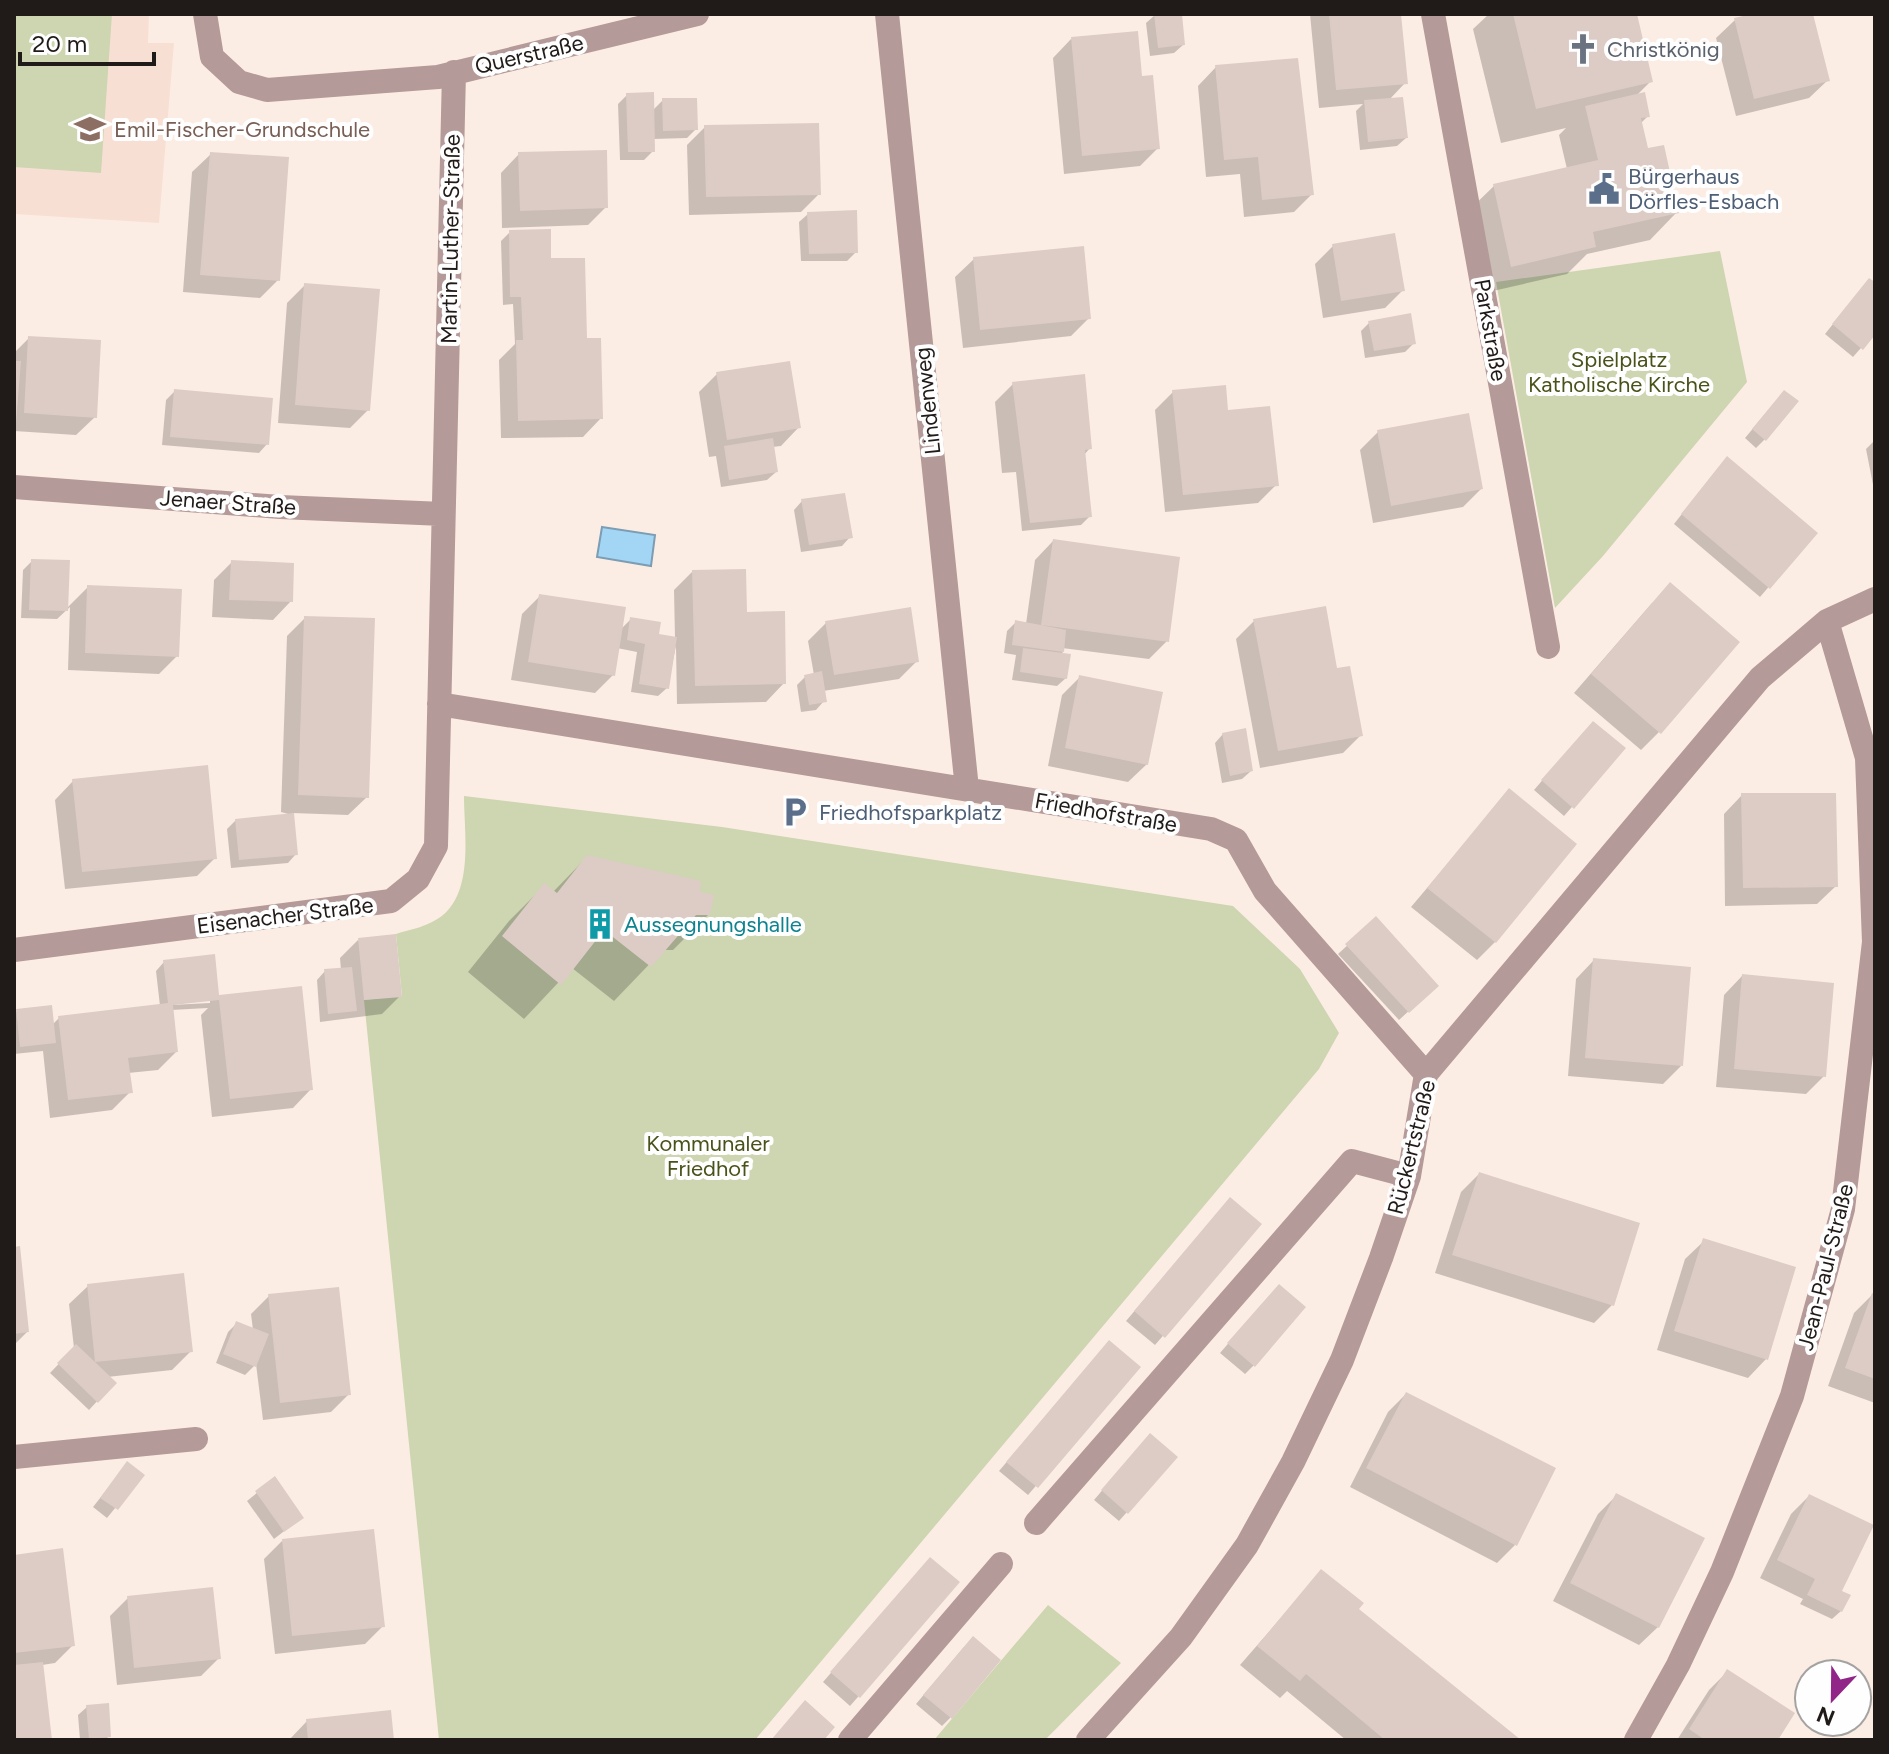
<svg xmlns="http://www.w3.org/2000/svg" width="1889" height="1754" font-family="Figtree,sans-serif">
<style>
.built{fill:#f7e0d3}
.green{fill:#ced5b1}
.water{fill:#a3d5f5;stroke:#7c9db3;stroke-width:2}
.shadow{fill:#0003;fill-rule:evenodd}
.building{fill:#ddccc6}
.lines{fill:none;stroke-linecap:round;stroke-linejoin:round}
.minor{stroke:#b49a98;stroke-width:24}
.labels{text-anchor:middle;stroke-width:8;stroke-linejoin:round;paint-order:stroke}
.worship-label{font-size:22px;fill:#5b616d;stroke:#fefefe;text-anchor:start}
.street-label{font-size:22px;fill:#201b18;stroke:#fefefe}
.education-label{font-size:22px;fill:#785e54;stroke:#fefefe;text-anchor:start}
.service-label{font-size:22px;fill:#4e5e75;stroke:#fefefe;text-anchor:start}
.park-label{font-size:22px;fill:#4a5119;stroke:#fefefe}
.culture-label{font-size:22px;fill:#0d838f;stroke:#fefefe;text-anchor:start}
</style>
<rect width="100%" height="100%" fill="#fcede4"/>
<path class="built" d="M14,14h135l-1,29h26l-15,180 -145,-9z"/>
<path class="green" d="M14,14h98l-11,159 -87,-6z
M1720,251l27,131 -144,174 -48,52 -59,-326z
M464,796l258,31 511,79 67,63 39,64 -20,36 -564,671h-316l-75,-740 38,-4 -6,-62c12,-4 25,-6 36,-12 44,-21 32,-86 32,-126z
M1048,1605l73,58 -76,77h-111z"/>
<path class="water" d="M602,527l53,8 -4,31 -54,-9z"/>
<path class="shadow" d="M1180,14l3,31 -9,8 -24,3 -4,-33 9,-8z
M1310,14h89l6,69 -16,17 17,38 -9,8 -37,4 -4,-39 7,-7 -44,4z
M1489,14h145l17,67 -16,16 13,19 -8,8 6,27 31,61 -27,28 -63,14 -20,20 -83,19 -18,-80 28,-27 73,-17 -8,-34 7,-7 -65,15 -28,-114z
M1760,14h51l17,66 -19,18 -73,18 -20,-78 19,-18z
M1071,39l70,39 17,70 -18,18 -76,8 -11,-116z
M1216,67l96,127 -18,18 -50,5 -4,-43 -34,3 -8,-91z
M627,95l25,16 11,-11 33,29 -9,9 -34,1v12l-9,9h-24l-2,-56z
M705,127l114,67 -18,18 -112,3 -2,-70z
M211,154l67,126 -18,18 -77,-6 9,-120z
M519,154l87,53 -18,18 -86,3 -1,-55z
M808,214l48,38 -9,9h-46l-2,-39z
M510,232l40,28 35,80 16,78 -18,19 -82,1 -2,-78 16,-16 -2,-40 -10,1 -2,-64z
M1333,246l70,44 -18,18 -62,10 -8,-54z
M974,259l115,59 -18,18 -108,12 -8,-71z
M305,285l63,125 -18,18 -72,-5 9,-120z
M1875,285v47l-22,25 -28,-23 36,-45z
M1369,323l45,20 -9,9 -40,6 -4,-27z
M29,338l66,79 -19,18 -62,-4v-78z
M717,374l82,53 -18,19 -9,1 4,25 -9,8 -46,7 -5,-31 -7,1 -10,-65z
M1013,384l77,64 -6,7 6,61 -9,9 -59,6 -6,-59 -14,1 -7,-71z
M174,392l93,52 -8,9 -97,-8 4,-45z
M1173,392l54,20 49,73 -18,18 -93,9 -10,-102z
M1776,401l-11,38 -9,9 -11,-10z
M1378,432l103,57 -18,18 -90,16 -13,-73z
M1875,440v55l-9,-46z
M1719,467l96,66 -55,64 -86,-73z
M802,501l48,36 -8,9 -41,6 -7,-42z
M1053,541l114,100 -18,18 -87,-11 4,30 -9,8 -45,-6 4,-25 -12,-2 3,-22 9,-9 10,2 9,-64z
M32,561l34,48 22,-22 89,69 -18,18 -91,-4 2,-63 -13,12 -36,-1 2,-48z
M232,562l59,39 -18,19 -61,-3 2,-37z
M692,572l53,42 39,69 -18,19 -89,2 -1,-58 -9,42 -9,8 -27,-4 6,-40 -20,-4 -4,27 -18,18 -84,-13 11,-66 18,-18 80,34 11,-11 26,17 18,3 -1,-49z
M1652,603l7,129 -18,18 -67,-57z
M305,618l62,179 -19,18 -56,-2 4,41 -8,9 -57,5 -4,-39 9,-9 56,-5 -11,-3 6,-176z
M1254,621l82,49 25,65 -18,18 -83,15 -24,-129z
M826,623l91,38 -18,18 -76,12 1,10 -8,9 -15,2 -4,-27 8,-8 9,-2 -6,-34z
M1080,677l67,87 -19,18 -80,-16 14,-71z
M1584,732l39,17 -59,67 -30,-26z
M1223,734l28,37 -9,8 -20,4 -7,-40z
M73,781l142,77 -18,18 -132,13 -10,-89z
M1509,791l-14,151 -18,18 -66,-53z
M1742,795l94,91 -19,18 -92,2 -1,-92z
M587,857l110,37 12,20 -36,36h-10l-49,51 -42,-33 -48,51 -56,-47 41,-51 35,-35 9,6z
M1376,919l60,67 -37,34 -61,-66z
M358,940l42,56 -18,18 -62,8 -3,-42 8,-9 16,-1 -1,-12z
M1594,960l87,106 -18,18 -95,-8 8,-97z
M164,962l53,37 2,-2 92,92 -18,19 -81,9 -11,-102 7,-7 -37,2 5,42 -18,18 -30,3 2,19 -18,18 -62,8 -7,-67 -29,3v-40l3,-3 35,14 7,-7 101,-12 -4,-35zM210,999v4l-39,2z
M1742,976l82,100 -18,18 -90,-7 8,-92z
M1479,1174l133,131 -18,18 -159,-50 26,-81z
M1222,1208l38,16 -105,121 -29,-24z
M1704,1241l62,118 -18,19 -91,-28 28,-91z
M14,1249l13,83 -13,13z
M88,1286l103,65 -19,19 -65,7 7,6 -25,27 -39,-37 24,-25 -5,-44z
M1270,1295l-16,70 -9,9 -25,-21z
M1872,1295l3,1v107l-47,-17 26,-73z
M269,1296l80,98 -18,18 -68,8 -7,-56 -11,11 -29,-12 12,-31 9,-9 16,7 -2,-16z
M1101,1351l37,16 -110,128 -29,-24z
M1406,1394l109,151 -18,18 -147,-76 38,-75z
M1142,1444l-15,68 -8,9 -25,-21z
M127,1464l15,11 -35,43 -14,-11z
M274,1479l27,39 -27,21 -27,-38z
M1616,1496l42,131 -19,18 -86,-44 45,-87z
M1809,1496l32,115 -9,8 -32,-15 3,-5 -43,-21 31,-64z
M282,1541l101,85 -18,18 -90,10 -11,-95z
M14,1557l59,88 -18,18 -13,2 7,75h-35z
M922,1568l36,15 -108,123 -27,-24z
M1322,1571l35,38 159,131h-170l-59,-49 -7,7 -40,-33z
M128,1598l91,60 -18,18 -84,9 -7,-69z
M964,1647l-14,71 -8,8 -26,-22z
M1727,1672l48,68h-98l32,-50z
M87,1707l22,29 -4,4h-25l-2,-25z
M307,1721l85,19h-103z"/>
<path class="building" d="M1154,14h28l3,31 -27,3z
M1329,14h72l7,70 -72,6z
M1513,14h124l16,68 -117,27z
M1752,14h61l17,67 -76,18 -20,-81z
M1138,31l4,45 11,-1 7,74 -78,7 -11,-119z
M1298,58l16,137 -52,5 -4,-43 -34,3 -9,-95z
M654,92l1,60h-27l-2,-59z
M1645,92l5,25 -9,1 7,30 16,-3 15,68 -86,19 3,15 -85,20 -18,-83 105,-24 -13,-54z
M1403,97l5,41 -40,4 -4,-42z
M662,98h35l1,32 -35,1z
M819,123l2,72 -115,2 -2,-72z
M607,150l1,58 -88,3 -2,-59z
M210,152l79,5 -9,124 -80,-6z
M857,210l1,43 -49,1 -2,-42z
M551,229v29h34l2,80h14l2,81 -85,2 -2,-81h7l-2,-43h-11l-1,-67z
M1395,233l10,58 -64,10 -9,-57z
M1084,246l7,73 -111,11 -7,-73z
M1869,278l6,4v53l-12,15 -31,-26z
M304,283l76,6 -10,122 -75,-6z
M1411,313l5,31 -42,7 -6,-30z
M28,336l73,4 -4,78 -73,-5z
M14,361h7l-5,62h-2z
M790,361l11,67 -74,12 -11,-68z
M1085,374l7,75 -7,1 7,67 -62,6 -18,-141z
M1226,385l2,25 42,-4 9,80 -96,9 -11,-105z
M174,389l99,9 -4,47 -99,-8z
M1784,390l15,11 -33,40 -14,-12z
M1469,413l14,76 -92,17 -14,-76z
M773,438l5,34 -49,8 -5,-34z
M1727,456l91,77 -48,56 -89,-75z
M845,493l8,45 -44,7 -8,-46z
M1053,539l127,18 -11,85 -128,-17z
M31,559l39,1 -2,51 -39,-1z
M231,560l63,3 -1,39 -64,-2z
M746,569l1,43 38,-1 1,73 -91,2 -3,-116z
M1670,582l70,60 -79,92 -70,-60z
M87,585l95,4 -3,68 -94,-4z
M539,594l87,13 -11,69 -87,-14z
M1326,606l11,62 13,-2 13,70 -85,15 -25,-132z
M911,607l8,55 -85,13 -9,-54z
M304,616l71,2 -6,180 -71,-3z
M630,617l31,5 -2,12 18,3 -8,52 -30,-5 6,-40 -18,-4z
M1015,620l51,10 -2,22 -52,-7z
M1023,648l48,6 -4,25 -47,-7z
M822,671l5,31 -18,3 -5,-30z
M1079,675l84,17 -15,73 -83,-17z
M1593,721l33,27 -52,61 -33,-29z
M1246,728l7,43 -23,5 -8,-43z
M208,765l9,94 -135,13 -10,-93z
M1509,788l68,56 -81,99 -69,-55z
M1741,793h95l2,94 -95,1z
M294,813l4,42 -59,5 -4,-41z
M587,855l114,26 -1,11 14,3 -4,20h-14l-45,52 -47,-37 -43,55 -59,-49 42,-53 13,10z
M1376,916l63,70 -30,27 -64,-69z
M396,934l6,63 -38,3 -6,-62z
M215,954l4,41 83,-9 11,104 -83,9 -11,-99 -46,5 5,47 -50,6 5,35 -65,7 -10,-84 110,-13 -5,-43z
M1593,958l98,9 -8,99 -98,-8z
M352,967l5,44 -29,3 -4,-45z
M1742,974l92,9 -8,94 -92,-8z
M52,1005l4,38 -36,4 -4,-38z
M1479,1172l161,51 -26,83 -162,-51z
M1230,1197l32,27 -97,114 -31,-27z
M1703,1238l93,29 -28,93 -94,-29z
M20,1246l9,86 -15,2v-87z
M184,1273l9,79 -98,10 -8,-78z
M1279,1284l27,23 -51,60 -28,-24z
M339,1287l12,108 -71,8 -12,-109z
M1872,1293l3,1v85l-30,-11z
M236,1321l33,13 -13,33 -33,-13z
M1109,1340l32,27 -103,121 -32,-26z
M76,1344l41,39 -19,20 -41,-40z
M1406,1392l150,76 -39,78 -151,-78z
M1150,1433l28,24 -50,57 -27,-24z
M127,1461l18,14 -27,35 -18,-12z
M275,1476l29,42 -20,14 -29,-41z
M1616,1493l89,45 -46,90 -89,-45z
M1809,1494l65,31 -32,66 9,4 -9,17 -35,-17 8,-16 -38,-19z
M374,1529l11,98 -93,9 -10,-97z
M63,1548l12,98 -61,7v-98z
M930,1557l30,25 -100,116 -30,-26z
M1321,1569l43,34 -5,6 162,131h-136l-79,-66 -6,7 -43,-35z
M213,1587l8,72 -87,9 -7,-72z
M973,1636l28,24 -49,59 -29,-24z
M43,1662l9,78h-38v-75z
M1727,1669l68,44 -17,27h-73l-16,-11z
M805,1700l30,27 -11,13h-53z
M109,1703l2,34 -22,2 -3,-34z
M391,1710l3,30h-86l-2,-21z"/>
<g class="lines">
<path class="minor" d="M205,14l7,43 27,25 28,8 171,-13 259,-63
M887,14l80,775
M1433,14l115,633
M14,487l266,20 163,7
M439,704l772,125 25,11 29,51 161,183
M14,950l377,-49 27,-22 18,-33 18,-774
M14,1457l182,-18
M1036,1523l316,-362 57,15
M850,1740l151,-176
M1088,1740l93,-103 66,-92 46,-83 49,-102 39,-102 28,-82 17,-102 334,-396 67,-57 48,-22
M1636,1740l42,-75 44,-93 70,-176 51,-187 31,-267 -7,-184 -40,-137"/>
</g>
<defs>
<symbol id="church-bare" viewBox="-9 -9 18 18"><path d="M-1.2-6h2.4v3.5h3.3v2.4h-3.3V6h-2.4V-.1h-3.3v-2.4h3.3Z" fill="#6b7280" stroke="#fefefe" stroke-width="2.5" paint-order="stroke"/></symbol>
<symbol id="school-bare" viewBox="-9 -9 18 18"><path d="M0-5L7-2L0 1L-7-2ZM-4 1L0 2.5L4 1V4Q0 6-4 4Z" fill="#8d6e63" stroke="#fefefe" stroke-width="2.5" paint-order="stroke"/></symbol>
<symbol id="civic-bare" viewBox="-9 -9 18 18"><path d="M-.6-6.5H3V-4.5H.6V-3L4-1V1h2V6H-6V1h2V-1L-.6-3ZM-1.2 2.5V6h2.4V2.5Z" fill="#5c6f8a" stroke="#fefefe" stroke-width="2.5" paint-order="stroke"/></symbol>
<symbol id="parking-bare" viewBox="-9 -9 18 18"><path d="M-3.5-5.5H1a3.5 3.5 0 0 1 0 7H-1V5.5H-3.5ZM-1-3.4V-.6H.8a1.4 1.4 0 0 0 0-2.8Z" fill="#5c6f8a" stroke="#fefefe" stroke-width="2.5" paint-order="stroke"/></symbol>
<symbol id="building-bare" viewBox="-9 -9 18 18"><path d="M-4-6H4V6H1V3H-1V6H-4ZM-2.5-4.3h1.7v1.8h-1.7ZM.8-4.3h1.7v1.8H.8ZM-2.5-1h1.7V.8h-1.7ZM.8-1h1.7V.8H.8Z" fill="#0f9aa8" stroke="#fefefe" stroke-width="2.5" paint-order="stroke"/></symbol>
</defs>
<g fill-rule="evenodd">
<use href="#church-bare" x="1561" y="27" width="44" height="44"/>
<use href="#school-bare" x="68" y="107" width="44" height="44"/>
<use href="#civic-bare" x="1582" y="167" width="44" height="44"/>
<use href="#parking-bare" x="773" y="790" width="44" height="44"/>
<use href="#building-bare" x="578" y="902" width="44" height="44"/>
</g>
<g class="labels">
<g class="worship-label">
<text x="1607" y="57">Christkönig</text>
</g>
<g class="street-label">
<text transform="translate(529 54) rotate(-13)" y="8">Querstraße</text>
<text transform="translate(450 239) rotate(-89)" y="8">Martin-Luther-Straße</text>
<text transform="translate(1491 330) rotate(80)" y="8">Parkstraße</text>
<text transform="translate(927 401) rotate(-96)" y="8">Lindenweg</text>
<text transform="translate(228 502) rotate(4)" y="8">Jenaer Straße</text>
<text transform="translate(1106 812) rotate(10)" y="8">Friedhofstraße</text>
<text transform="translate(285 915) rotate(-7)" y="8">Eisenacher Straße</text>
<text transform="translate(1411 1147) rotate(-76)" y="8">Rückertstraße</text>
<text transform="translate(1825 1267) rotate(-76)" y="8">Jean-Paul-Straße</text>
</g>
<g class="education-label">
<text x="114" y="137">Emil-Fischer-Grundschule</text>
</g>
<g class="service-label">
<text x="1628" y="184">Bürgerhaus<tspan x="1628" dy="25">Dörfles-Esbach</tspan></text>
<text x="819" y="820">Friedhofsparkplatz</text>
</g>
<g class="park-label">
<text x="1619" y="367">Spielplatz<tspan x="1619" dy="25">Katholische Kirche</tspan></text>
<text x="708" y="1151">Kommunaler<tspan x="708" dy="25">Friedhof</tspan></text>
</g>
<g class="culture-label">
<text x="624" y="932">Aussegnungshalle</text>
</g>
</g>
<rect width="1889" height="1754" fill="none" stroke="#201b18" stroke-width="32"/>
<g transform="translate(1833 1698) rotate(202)"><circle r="38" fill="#fefefe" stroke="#a5a3a2" stroke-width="2"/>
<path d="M0-6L14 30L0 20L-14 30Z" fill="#922688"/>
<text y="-12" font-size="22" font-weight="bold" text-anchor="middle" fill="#201b18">N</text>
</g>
<path d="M20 52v12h134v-12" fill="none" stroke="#201b18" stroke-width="4"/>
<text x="32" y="52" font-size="24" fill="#201b18" stroke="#fefefe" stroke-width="6" paint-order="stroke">20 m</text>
</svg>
